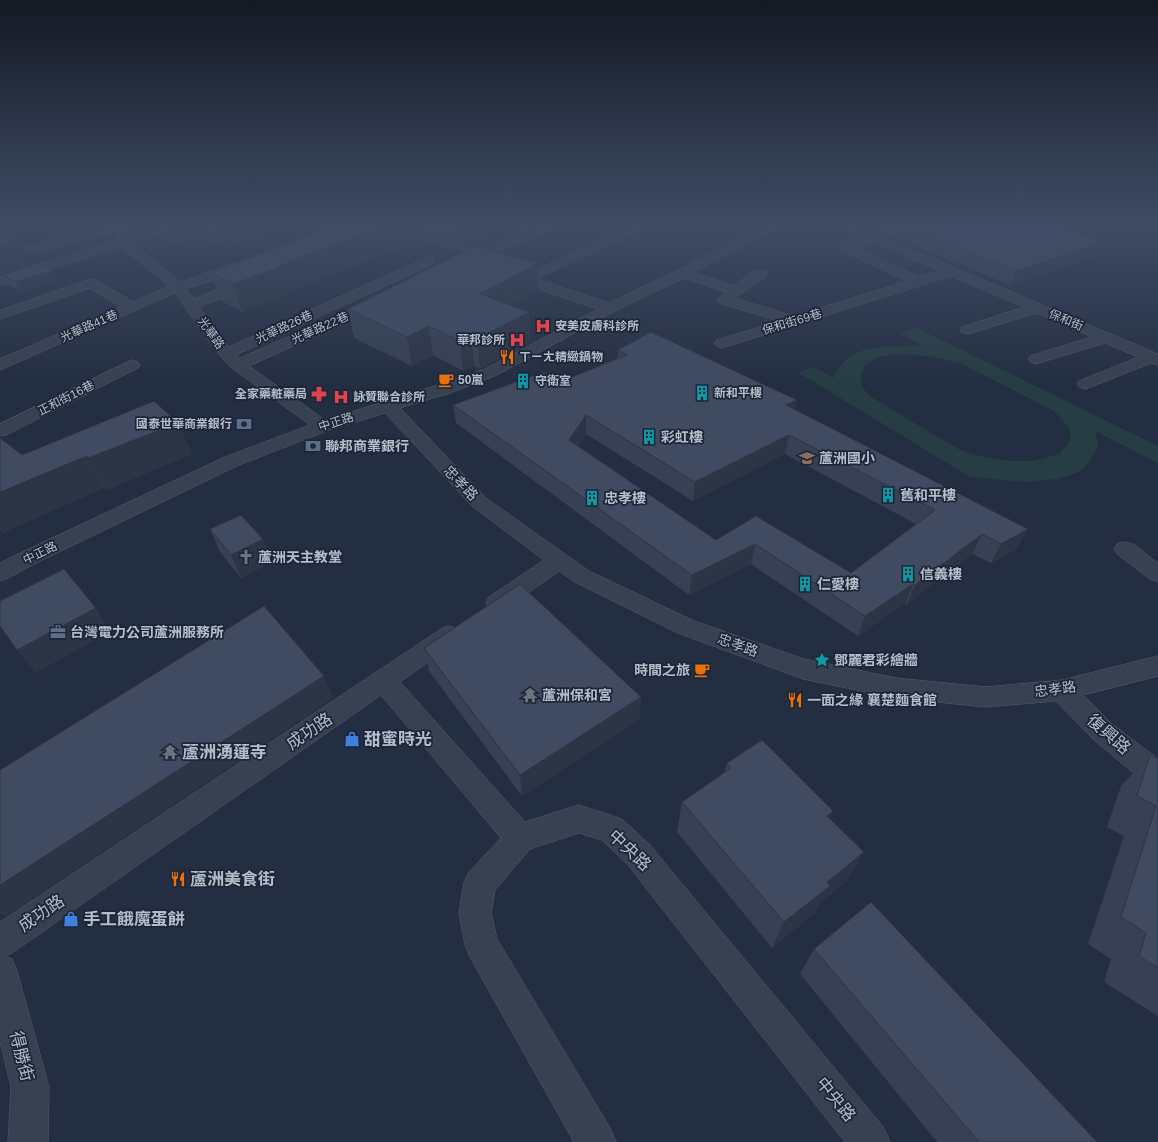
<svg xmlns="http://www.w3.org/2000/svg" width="1158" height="1142" font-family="Helvetica,'Noto Sans TC',sans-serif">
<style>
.green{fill:#263d43;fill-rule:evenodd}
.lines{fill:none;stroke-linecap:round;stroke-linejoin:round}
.minor-casing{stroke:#535c6c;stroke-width:1}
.minor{fill:#384151;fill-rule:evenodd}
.wall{fill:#374054;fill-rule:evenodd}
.shaded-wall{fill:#2d3445}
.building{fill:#404b62;stroke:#2d3445;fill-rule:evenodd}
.labels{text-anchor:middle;stroke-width:3.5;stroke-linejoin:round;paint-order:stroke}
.far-street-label{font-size:12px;fill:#b5bccc;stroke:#1d2637}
.far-poi-label{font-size:12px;font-weight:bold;fill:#b5bccc;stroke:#1d2637;text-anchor:start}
.poi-label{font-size:14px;font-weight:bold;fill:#b5bccc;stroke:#1d2637;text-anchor:start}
.street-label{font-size:14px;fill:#b5bccc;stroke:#1d2637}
.near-street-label{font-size:17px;fill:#b5bccc;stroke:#1d2637}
.near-poi-label{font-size:17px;font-weight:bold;fill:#b5bccc;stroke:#1d2637;text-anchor:start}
</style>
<rect width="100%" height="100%" fill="#242e42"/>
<path class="green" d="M915,327l243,119v17l-63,-32 3,12 -2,8 -11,16 -8,6 -20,6 -29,3 -58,-5 -171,-104 15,-6 19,11c5,-8 10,-17 18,-22 13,-11 56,-10 73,-10l-24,-12zM894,354l35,2 31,7 94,48 14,15 3,13 -11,15 -26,7h-26l-24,-4 -24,-7 -89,-53 -9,-10 -1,-13 5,-10 11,-7z"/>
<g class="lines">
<defs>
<path id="minor" d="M12,224h18l-2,2 -12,3 -4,-1 -2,-2z
M115,224h12l1,12 41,-12h17l-2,2 -52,17 48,39 56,-19h10l1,3 -1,3 -60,20 8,10 46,-19h10l2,3 -2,3 -51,21 30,40 196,-89h8l2,3 -2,3 -197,91 4,3 132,-58 5,-1 5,1 2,3 -2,3 -133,60 76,54 113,-35 47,-16 113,-60 -79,-26 -2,-3 2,-3 118,-53h15l-2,2 -114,53 73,24 69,-33 81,-41 13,-5h16l-2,2 -19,7 -73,39 39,14 22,-15h10l2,3 -2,3 -31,21 60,18 113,-35 -66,-31 -2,-3 2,-3 24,-6 -27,-12 -2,-2h15l307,130v11l-7,-2 -60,24 -6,2 -6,-2 -2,-3 2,-3 59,-24 -33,-14 -63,19 -6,2 -6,-2 -2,-3 2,-3 62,-19 -56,-24 -64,20 -5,1 -5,-1 -2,-3 2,-3 62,-20 -73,-31 -229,72 -5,-2 -3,-3 3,-3 62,-19 -60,-18 -2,-3 8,-8 -41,-14 -69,33 -118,64 -47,18 -50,15 86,90 103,73 105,50 110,38 92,19 90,9 76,-7 96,-24v20l-75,19 29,29 46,35v30l-10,-4 -54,-45 -38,-39 -70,6 -90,-9 -93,-19 -125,-46 -105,-52 -14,-10 -54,38 -8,2 -8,-2 -3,-6 3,-6 55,-37 -72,-54 -87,-93 -56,17 -90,35 -205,99 -26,14 -8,3v-18l18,-9 207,-97 85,-32 -78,-57 -11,-11 -46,-64 -175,77v-11l121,-52 -31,-19 -90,31v-9l91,-31 5,1 37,22 36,-16 -48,-39 -121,38v-8l117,-37 -1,-9 -116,31v-8zM876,243l64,28 -21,6 -62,-29z
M313,224c11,-1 27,0 34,9l-2,3c-9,2 -21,-6 -30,-10z
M504,224h16l14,5 12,-5h15l-2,2 -94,41 -5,-1 -1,-3 1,-3 12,-5 -49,-16 -2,-3 2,-3 4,-1 56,19 41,-18 -18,-7z
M132,360l6,2 2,3 -2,3 -132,67 -6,1v-12z
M1125,542l8,2 25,19v19l-8,-3 -33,-25 -3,-5 3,-5z
M449,626l8,3 4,6 -4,6 -57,41 125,140 54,-17 43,14 28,26 234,283 6,14h-45l-217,-277 -26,-25 -23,-7 -49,16 -35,41 -4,23 6,26 113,189 6,14h-42l-104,-185 -5,-12 -6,-32 5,-30 5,-11 32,-34 -120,-143 -369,258 -8,3 8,3 5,12 32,116 -1,55h-40l3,-55 -11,-46v-119l441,-293z"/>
</defs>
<use href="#minor" class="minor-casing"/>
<use href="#minor" class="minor"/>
</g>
<path class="wall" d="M132,224h160v1l-66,22 -20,-8 -25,8 -24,-11 -3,-9 -11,3 -10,-4z
M339,224h166v3l-40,16 -23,-9 -19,-2 1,9 -30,11 -3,-1 -103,41v2l-46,18 -22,-12 -9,-27z
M862,224h188l52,18 -6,14 -86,29z
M0,234l18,5 13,27 26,14 -36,12 -14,-8 -5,-9h-2z
M538,291l-27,15 18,6 1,29 -50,28 -6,-3 -11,5 -30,-16 -21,11 -58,-28 -6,-29z
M618,350l177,60 222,139 -26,14 -19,-9 -66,51 -1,-1 -47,32 -107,-72 -62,31 -233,-172 -3,-18 107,-23 58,-24zM586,434l107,67 92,-47 131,70 -65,49 -95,-57 -40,24 -138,-94z
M178,423l14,31 -86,36 -2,-2 -91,40 -9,6 -4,-4v-92l22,17z
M210,529l53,10 9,23 -31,16 -21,-26z
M424,648l217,49 -2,23 -117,76 -93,-125z
M1150,755l8,4v257l-54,-34 7,-23 -23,-15 36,-108 -17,-9 14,-41z
M727,763l103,55 17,63 -27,22 -5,10 -43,35 -95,-116 5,-30 42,-29z
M814,949l283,193h-160l-137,-168z"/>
<path class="shaded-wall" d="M140,224h13l1,3 -11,3z
M173,224h28l5,15 -25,8z
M219,224h73v1l-66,22z
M398,224h24l2,17 -30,11 -4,-25z
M463,224h42v3l-40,16z
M386,225l5,26 -103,41v2l-46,18 -9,-28z
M18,239l13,27 -31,9v-30z
M1102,242l-6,14 -86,29 6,-14z
M537,264l1,27 -55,31 -3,-28z
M53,270l4,10 -36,12 -6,-10z
M529,312l1,29 -50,28 -3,-30z
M429,326l4,29 -21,11 -5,-29z
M471,336l3,30 -11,5 -3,-30z
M797,400l-4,18 -7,-13z
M586,415v19l-17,25v-19z
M178,423l14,31 -86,36 -18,-32z
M789,435l-4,19 -92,47 2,-19z
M87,456l17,32 -91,40 -9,6 -4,-6v-36z
M1028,529l-11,20 -26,14 10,-19z
M982,534l-10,20 -66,51 9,-20z
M263,539l9,23 -31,16 -10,-23z
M755,544l-4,20 -62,31 3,-20z
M913,584l-8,20 -47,32 7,-20z
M96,608l15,23 -75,42 -19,-23z
M324,676l9,22 -328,219 -5,-4v-28z
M641,697l-2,23 -117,76 -2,-21z
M833,811l-14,30 8,-25z
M864,852l-17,29 -27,22 -5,10 -43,35 12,-26 43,-40z"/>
<path class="building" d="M339,224h59l-8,3 -4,-2 -107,41 2,1 -48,17 -22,-11 81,-31 1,-2z
M898,224h152l52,18 -86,29z
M5,233l13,6 -18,6v-11z
M475,246l62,18 -57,30 49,18 -52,27 -6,-3 -11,5 -31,-15 -22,11 -59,-28z
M39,263l14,7 -38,12 -13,-7z
M651,332l146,68 -11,5 242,124 -27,15 -19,-10 -67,51 -2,-1 -48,32 -110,-72 -63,31 -239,-170 90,-33 17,10 67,-27 -9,-5zM586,415l109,67 94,-47 146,75 -84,63 -95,-57 -40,24 -147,-100z
M154,401l24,22 -90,35 -1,-2 -87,36v-54l22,17z
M241,515l22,24 -32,16 -21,-26z
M64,569l32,39 -79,42 -17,-24v-25z
M520,584l121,113 -121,78 -96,-127z
M264,606l60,70 -324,209v-115z
M762,740l71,71 -6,5 37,36 -37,30 3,4 -46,36 -102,-120 49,-34 -4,-5z
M1150,755l8,4v209l-19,-12 7,-23 -25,-16 35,-111 -19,-10z
M871,902l226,240h-118l-165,-193z"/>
<linearGradient id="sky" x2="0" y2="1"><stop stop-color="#141924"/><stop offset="0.58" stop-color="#3f4c65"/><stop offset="1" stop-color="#3f4c65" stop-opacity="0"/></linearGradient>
<rect width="1158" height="384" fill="url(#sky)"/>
<defs>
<symbol id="hospital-bare" viewBox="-9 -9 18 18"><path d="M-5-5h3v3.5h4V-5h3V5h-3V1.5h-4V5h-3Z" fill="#e0444e" stroke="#1d2637" stroke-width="2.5" paint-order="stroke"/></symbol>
<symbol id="restaurant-bare" viewBox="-9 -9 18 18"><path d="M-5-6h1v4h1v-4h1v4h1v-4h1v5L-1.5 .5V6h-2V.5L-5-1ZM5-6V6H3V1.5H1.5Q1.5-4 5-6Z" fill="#e8710a" stroke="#1d2637" stroke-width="2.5" paint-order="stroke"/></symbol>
<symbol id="cafe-bare" viewBox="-9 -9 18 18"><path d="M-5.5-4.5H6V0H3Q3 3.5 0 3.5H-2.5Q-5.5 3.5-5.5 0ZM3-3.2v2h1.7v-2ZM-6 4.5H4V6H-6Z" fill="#e8710a" stroke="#1d2637" stroke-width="2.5" paint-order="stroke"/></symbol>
<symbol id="building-bare" viewBox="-9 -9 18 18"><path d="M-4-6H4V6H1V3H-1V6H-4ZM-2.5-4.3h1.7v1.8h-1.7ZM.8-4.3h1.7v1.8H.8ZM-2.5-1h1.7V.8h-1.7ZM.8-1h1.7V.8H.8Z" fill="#0f9aa8" stroke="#1d2637" stroke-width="2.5" paint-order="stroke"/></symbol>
<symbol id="pharmacy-bare" viewBox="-9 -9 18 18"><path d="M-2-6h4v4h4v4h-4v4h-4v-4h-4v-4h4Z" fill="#e0444e" stroke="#1d2637" stroke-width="2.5" paint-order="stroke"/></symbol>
<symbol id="bank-bare" viewBox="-9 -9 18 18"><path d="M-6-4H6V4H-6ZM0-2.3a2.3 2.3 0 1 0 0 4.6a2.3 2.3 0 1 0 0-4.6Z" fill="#5c6f8a" stroke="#1d2637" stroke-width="2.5" paint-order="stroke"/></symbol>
<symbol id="school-bare" viewBox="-9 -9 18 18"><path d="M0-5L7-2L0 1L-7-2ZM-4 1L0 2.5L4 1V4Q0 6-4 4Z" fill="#8d6e63" stroke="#1d2637" stroke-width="2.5" paint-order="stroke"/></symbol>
<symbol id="church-bare" viewBox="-9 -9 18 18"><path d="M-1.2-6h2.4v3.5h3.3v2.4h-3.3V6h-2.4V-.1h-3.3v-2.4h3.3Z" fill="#6b7280" stroke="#1d2637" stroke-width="2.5" paint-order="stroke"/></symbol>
<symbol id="office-bare" viewBox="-9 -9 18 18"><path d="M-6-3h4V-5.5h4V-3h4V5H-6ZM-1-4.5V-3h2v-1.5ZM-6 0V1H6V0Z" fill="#5c6f8a" stroke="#1d2637" stroke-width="2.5" paint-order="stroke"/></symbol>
<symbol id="sight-bare" viewBox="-9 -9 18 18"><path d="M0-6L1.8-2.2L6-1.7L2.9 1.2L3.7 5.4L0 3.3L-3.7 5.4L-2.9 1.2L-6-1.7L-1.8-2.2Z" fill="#0f9aa8" stroke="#1d2637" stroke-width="2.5" paint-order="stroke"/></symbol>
<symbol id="temple-bare" viewBox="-9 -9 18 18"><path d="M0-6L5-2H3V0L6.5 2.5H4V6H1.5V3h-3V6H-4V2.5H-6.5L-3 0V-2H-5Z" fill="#6b7280" stroke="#1d2637" stroke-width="2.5" paint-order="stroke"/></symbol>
<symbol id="shop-bare" viewBox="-9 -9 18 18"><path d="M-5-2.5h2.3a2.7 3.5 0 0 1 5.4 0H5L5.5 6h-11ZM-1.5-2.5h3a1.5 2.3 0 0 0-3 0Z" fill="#3f7fe0" stroke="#1d2637" stroke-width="2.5" paint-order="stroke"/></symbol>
</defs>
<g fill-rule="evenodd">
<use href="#hospital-bare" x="532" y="315" width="22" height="22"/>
<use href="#hospital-bare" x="506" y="329" width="22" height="22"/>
<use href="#restaurant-bare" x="496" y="346" width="22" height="22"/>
<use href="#cafe-bare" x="435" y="369" width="22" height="22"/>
<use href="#building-bare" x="512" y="370" width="22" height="22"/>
<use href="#building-bare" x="691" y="382" width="22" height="22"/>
<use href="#pharmacy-bare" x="308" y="383" width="22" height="22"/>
<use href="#hospital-bare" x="330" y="386" width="22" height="22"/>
<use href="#bank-bare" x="233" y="413" width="22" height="22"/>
<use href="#building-bare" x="638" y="426" width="22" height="22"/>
<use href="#bank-bare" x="302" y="435" width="22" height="22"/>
<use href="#school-bare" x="796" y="447" width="22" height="22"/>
<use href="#building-bare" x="877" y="484" width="22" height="22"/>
<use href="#building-bare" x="581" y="487" width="22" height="22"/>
<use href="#church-bare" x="235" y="546" width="22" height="22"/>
<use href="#building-bare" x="897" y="563" width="22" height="22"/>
<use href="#building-bare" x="794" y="573" width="22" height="22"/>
<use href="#office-bare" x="47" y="621" width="22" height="22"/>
<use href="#sight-bare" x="811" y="649" width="22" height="22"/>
<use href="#cafe-bare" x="691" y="659" width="22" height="22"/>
<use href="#temple-bare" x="519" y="684" width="22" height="22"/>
<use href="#restaurant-bare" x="784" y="689" width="22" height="22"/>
<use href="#shop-bare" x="341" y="728" width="22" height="22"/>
<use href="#temple-bare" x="159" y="741" width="22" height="22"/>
<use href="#restaurant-bare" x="167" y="868" width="22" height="22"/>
<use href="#shop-bare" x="60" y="908" width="22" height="22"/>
</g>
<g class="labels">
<g class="far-street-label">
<text transform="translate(1066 320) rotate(23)" y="4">保和街</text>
<text transform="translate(792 322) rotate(-17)" y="4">保和街69巷</text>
<text transform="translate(89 326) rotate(-24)" y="4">光華路41巷</text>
<text transform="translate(284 327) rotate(-25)" y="4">光華路26巷</text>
<text transform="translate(320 328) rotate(-24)" y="4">光華路22巷</text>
<text transform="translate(211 333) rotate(54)" y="4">光華路</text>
<text transform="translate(66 398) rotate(-27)" y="4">正和街16巷</text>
<text transform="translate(336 422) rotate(-18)" y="4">中正路</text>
<text transform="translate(40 553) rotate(-26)" y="4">中正路</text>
</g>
<g class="far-poi-label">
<text x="555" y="330">安美皮膚科診所</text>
<text x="505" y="344" text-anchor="end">華邦診所</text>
<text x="519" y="361">ㄒㄧㄤ精緻鍋物</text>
<text x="458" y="384">50嵐</text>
<text x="535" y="385">守衛室</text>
<text x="714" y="397">新和平樓</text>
<text x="307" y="398" text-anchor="end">全家藥粧藥局</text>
<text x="353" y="401">詠贊聯合診所</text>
<text x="232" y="428" text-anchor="end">國泰世華商業銀行</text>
</g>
<g class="poi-label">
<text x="661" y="442">彩虹樓</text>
<text x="325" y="451">聯邦商業銀行</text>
<text x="819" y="463">蘆洲國小</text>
<text x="900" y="500">舊和平樓</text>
<text x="604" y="503">忠孝樓</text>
<text x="258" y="562">蘆洲天主教堂</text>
<text x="920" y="579">信義樓</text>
<text x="817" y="589">仁愛樓</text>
<text x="70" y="637">台灣電力公司蘆洲服務所</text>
<text x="834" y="665">鄧麗君彩繪牆</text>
<text x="690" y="675" text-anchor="end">時間之旅</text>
<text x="542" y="700">蘆洲保和宮</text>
<text x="807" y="705">一面之緣 襄楚麵食館</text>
</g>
<g class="street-label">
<text transform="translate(461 483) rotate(46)" y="5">忠孝路</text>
<text transform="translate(738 645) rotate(20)" y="5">忠孝路</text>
<text transform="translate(1055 689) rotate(-8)" y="5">忠孝路</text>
</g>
<g class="near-street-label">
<text transform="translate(309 731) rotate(-34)" y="6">成功路</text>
<text transform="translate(1109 734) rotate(41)" y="6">復興路</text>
<text transform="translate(630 850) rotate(43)" y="6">中央路</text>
<text transform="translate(41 913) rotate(-34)" y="6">成功路</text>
<text transform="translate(22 1056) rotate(76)" y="6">得勝街</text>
<text transform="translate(836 1099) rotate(51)" y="6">中央路</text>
</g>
<g class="near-poi-label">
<text x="364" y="745">甜蜜時光</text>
<text x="182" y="758">蘆洲湧蓮寺</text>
<text x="190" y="885">蘆洲美食街</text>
<text x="83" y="925">手工餓魔蛋餅</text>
</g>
</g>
</svg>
